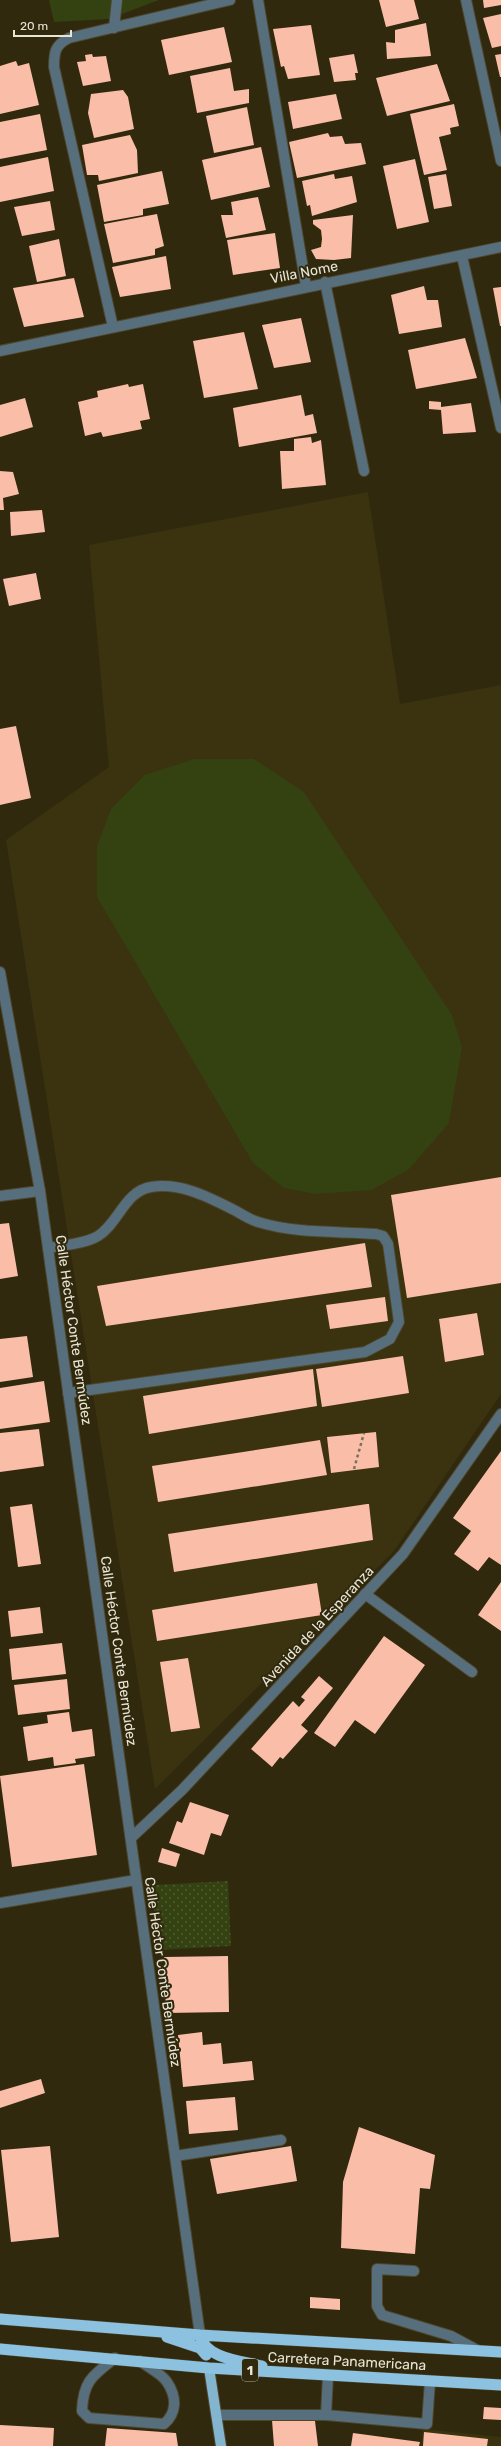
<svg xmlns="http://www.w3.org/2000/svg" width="501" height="2446" font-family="Rubik,sans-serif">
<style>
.built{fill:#3b320f}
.grass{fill:url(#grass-dots)}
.park{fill:#344111}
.building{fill:#fabda8}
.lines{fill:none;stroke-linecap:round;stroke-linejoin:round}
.service-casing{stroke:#4e472e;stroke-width:12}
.minor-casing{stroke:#4e472e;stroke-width:12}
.tertiary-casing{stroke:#4e472e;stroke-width:12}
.primary-casing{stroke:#4e472e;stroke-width:12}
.trunk-casing{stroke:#4e472e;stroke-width:12}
.path{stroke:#79735d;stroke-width:2.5;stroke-dasharray:3 3;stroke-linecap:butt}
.service{stroke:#576f7c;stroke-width:10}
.minor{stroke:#576f7c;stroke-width:10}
.tertiary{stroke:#576f7c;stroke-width:10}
.primary{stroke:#83b5cf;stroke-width:10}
.trunk{stroke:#8cc2e0;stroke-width:11}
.labels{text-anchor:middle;stroke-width:4;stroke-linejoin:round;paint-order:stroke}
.shield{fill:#30290e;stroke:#b2ad99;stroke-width:1}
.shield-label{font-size:13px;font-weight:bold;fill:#e9e5d5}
.street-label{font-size:14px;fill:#e9e5d5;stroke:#30290e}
</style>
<defs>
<pattern id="grass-dots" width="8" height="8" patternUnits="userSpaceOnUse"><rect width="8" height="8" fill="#344111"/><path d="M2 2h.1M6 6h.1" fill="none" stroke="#515c33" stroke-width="1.8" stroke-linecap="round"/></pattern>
</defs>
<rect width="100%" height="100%" fill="#30290e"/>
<path class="built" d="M368,492l32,212 101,-19v709l-107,157 -239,238 -149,-949 103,-73 -20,-222z
M423,2429l78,8v9h-80z"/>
<path class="grass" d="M228,1881l3,65 -75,4 -3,-65z"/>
<path class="park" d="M49,0h110l-50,19 -55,3z
M194,759h60l50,33 148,223 10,32 -13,76 -40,46 -37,21 -57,4 -31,-6 -31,-25 -156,-266v-51l14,-37 34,-34z"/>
<path class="building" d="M379,0h35l5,19 -33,8z
M483,0h18v5l-17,3z
M501,14v32l-9,2 -9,-30z
M426,23l5,33 -44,3 -1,-17 9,1v-13z
M311,25l9,50 -32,4 -4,-13 -3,1 -8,-38z
M224,27l8,35 -63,13 -8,-35z
M92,54l1,3 13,-1 5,25 -28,5 -6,-24 9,-1 -1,-6z
M354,54l4,19h-3l1,7 -22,2 -5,-24z
M501,54v23h-1l-5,-22z
M16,61l2,5 11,-3 10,42 -39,9v-48z
M437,64l13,37 -63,15 -11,-38z
M230,68l4,23 15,-2v14l-52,10 -7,-37z
M123,90l5,7 6,32 -40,9 -6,-25 3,-19z
M336,94l6,25 -49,10 -5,-27z
M454,104l5,22 -9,2 1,6 -12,3 8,33 -23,5 -14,-61z
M247,107l7,38 -40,8 -8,-37z
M40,114l7,36 -47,9v-37z
M328,133l2,4 12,-1 3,8 16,-1 5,21 -69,14 -8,-36z
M130,135l7,15 1,23 -39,8 -1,-6h-11l-5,-30z
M261,147l9,40 -59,13 -9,-40z
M48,157l6,34 -54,11v-35z
M415,159l14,63 -32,7 -14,-63z
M162,171l7,33 -26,5v6l-39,7 -7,-37z
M334,174l1,5 17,-3 5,26 -45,14 -2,-11 -3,1 -5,-25z
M446,174l6,32 -18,3 -6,-32z
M258,197l8,33 -40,8 -5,-23h12l-2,-13z
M50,201l5,29 -33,6 -8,-29z
M157,214l7,32 -9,3v6l-42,8 -9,-39z
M353,215l-2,43 -17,2 -18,-1 -5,-9 10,-3 1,-8 -1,-9 -8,-6v-4z
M275,233l5,35 -47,7 -6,-35z
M59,239l7,37 -29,6 -8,-36z
M166,256l5,33 -51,8 -8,-30z
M74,278l10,39 -60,10 -11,-39z
M424,286l3,14h11l4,27 -43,7 -8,-39z
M501,287v39h-1l-7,-38z
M301,318l10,44 -37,6 -12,-43z
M244,332l14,57 -54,9 -11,-57z
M465,338l12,40 -61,11 -8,-39z
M128,384l1,3 14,-3 7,35 -10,2 2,8 -39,8 -2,-5 -16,4 -7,-34 20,-5 -1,-6z
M301,395l4,21 8,-2 4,19 -78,14 -6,-39z
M25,398l8,29 -33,10v-32z
M429,401l12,1v5l30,-4 5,29 -33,2 -2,-24 -12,-1z
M311,437l1,6 9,-3 5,45 -44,4 -2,-38h14v-12z
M0,471l13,1 6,22 -16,4 1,12h-4z
M42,510l3,22 -34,4 -1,-24z
M36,573l5,26 -32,7 -6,-27z
M16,726l15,72 -31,7v-76z
M501,1177v106l-94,15 -16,-103z
M9,1223l9,53 -18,3v-55z
M365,1243l7,44 -266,39 -9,-40z
M385,1297l3,24 -58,8 -4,-24z
M477,1313l7,42 -39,7 -6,-43z
M27,1336l6,41 -33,5v-43z
M403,1356l6,37 -87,14 -6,-38z
M313,1369l4,37 -168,28 -6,-38z
M44,1381l6,41 -50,7v-41z
M39,1429l5,37 -44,6v-39z
M376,1432l3,35 -48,6 -4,-36z
M320,1440l7,35 -169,27 -6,-36z
M501,1451v114l-12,-8 -11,14 -24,-17 17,-23 -18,-13z
M32,1504l9,60 -23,3 -8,-60z
M367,1504h2l4,36 -199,32 -6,-38z
M501,1582v49l-23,-16z
M317,1583l5,32 -165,26 -5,-31z
M40,1607l3,26 -32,4 -3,-26z
M384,1636l41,29 -50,69 -20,-14 -20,27 -21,-14z
M62,1643l4,31 -54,6 -3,-31z
M188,1658l12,70 -29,4 -11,-70z
M319,1676l14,12 -32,37 7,6 -25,28 -3,-2 -8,10 -21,-18 42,-48 6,6 6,-7 -4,-3z
M67,1679l3,30 -52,6 -4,-30z
M69,1712l3,20 20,-3 3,27 -20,3 1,4 -22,3 -1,-9 -25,4 -5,-34 25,-4 -1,-8z
M84,1764l13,91 -85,12 -12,-91z
M190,1802l39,13 -8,21 -10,-3 -7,22 -35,-12 8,-22 5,2z
M162,1848l18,6 -4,13 -18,-5z
M228,1956l1,56 -63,1 -2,-56z
M202,2032l1,13 18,-2 2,21 29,-3 2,19 -71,7 -5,-52z
M41,2079l4,14 -45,15v-17z
M235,2097l3,33 -49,4 -3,-33z
M359,2127l76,28 -5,34 -10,-1 -5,66 -74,-6 2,-66z
M50,2146l9,91 -48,5 -10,-92z
M291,2146l6,35 -80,13 -7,-35z
M310,2297l30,2v11l-30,-2z
M484,2407l17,1v12l-18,-1z
M272,2420l43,1 3,25h-44z
M0,2425l54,3 -1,18h-53z
M107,2428l69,5 2,13h-73z
M424,2432l64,7 -1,7h-64z
M353,2433l67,9 -1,4h-68z"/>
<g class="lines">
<defs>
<path id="service" d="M48,1248c15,-3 37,-4 50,-12 20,-12 27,-45 53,-49 30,-5 59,11 85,24 7,4 15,9 22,11 39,12 78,9 118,12l7,2 5,8 11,78 -9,17 -25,13 -297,41
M365,1594l107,78
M175,2156l106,-16
M414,2271l-37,-2v37l5,9 69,21 26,14
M115,2358c-22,17 -32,23 -33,53l7,7 75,6c13,-11 13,-27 3,-42 -5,-8 -19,-15 -27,-21
M217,2415h109l101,9 3,-43
M326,2415l2,-40"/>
<path id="minor" d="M258,0l48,286
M466,0l35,161
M114,28l3,-28
M462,256l39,172
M325,282l39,189
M113,327l-59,-260c0,-15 1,-22 15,-29l161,-38
M0,351l501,-104
M0,1196l40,-5"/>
<path id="tertiary" d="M0,972l40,219 160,1144
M131,1838l51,-48 221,-236 98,-140
M0,1903l136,-23"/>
<path id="primary" d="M209,2368l12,78"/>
<path id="trunk" d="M0,2319l200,16 301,17
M200,2335c5,24 42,26 62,31
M167,2337l33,11 6,7
M0,2349l209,19 292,17"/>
</defs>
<use href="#service" class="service-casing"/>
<use href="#minor" class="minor-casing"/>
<use href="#tertiary" class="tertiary-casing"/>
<use href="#primary" class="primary-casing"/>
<use href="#trunk" class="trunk-casing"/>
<path class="path" d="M354,1469l10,-36"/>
<use href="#service" class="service"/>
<use href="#minor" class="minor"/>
<use href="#tertiary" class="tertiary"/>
<use href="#primary" class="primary"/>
<use href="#trunk" class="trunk"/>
</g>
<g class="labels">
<rect class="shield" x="242" y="2359" width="16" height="22" rx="3"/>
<g class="shield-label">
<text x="250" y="2375">1</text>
</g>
<g class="street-label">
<text transform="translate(304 272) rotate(-11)" y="5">Villa Nome</text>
<text transform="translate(74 1330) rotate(82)" y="5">Calle Héctor Conte Bermúdez</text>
<text transform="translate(317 1626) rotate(-47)" y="5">Avenida de la Esperanza</text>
<text transform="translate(119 1651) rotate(82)" y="5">Calle Héctor Conte Bermúdez</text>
<text transform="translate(163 1972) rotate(82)" y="5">Calle Héctor Conte Bermúdez</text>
<text transform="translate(347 2361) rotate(3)" y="5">Carretera Panamericana</text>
</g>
</g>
<path d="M14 30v6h57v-6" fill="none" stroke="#e9e5d5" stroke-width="2"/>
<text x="20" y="30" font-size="12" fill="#e9e5d5" stroke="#30290e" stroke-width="3" paint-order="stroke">20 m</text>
</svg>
